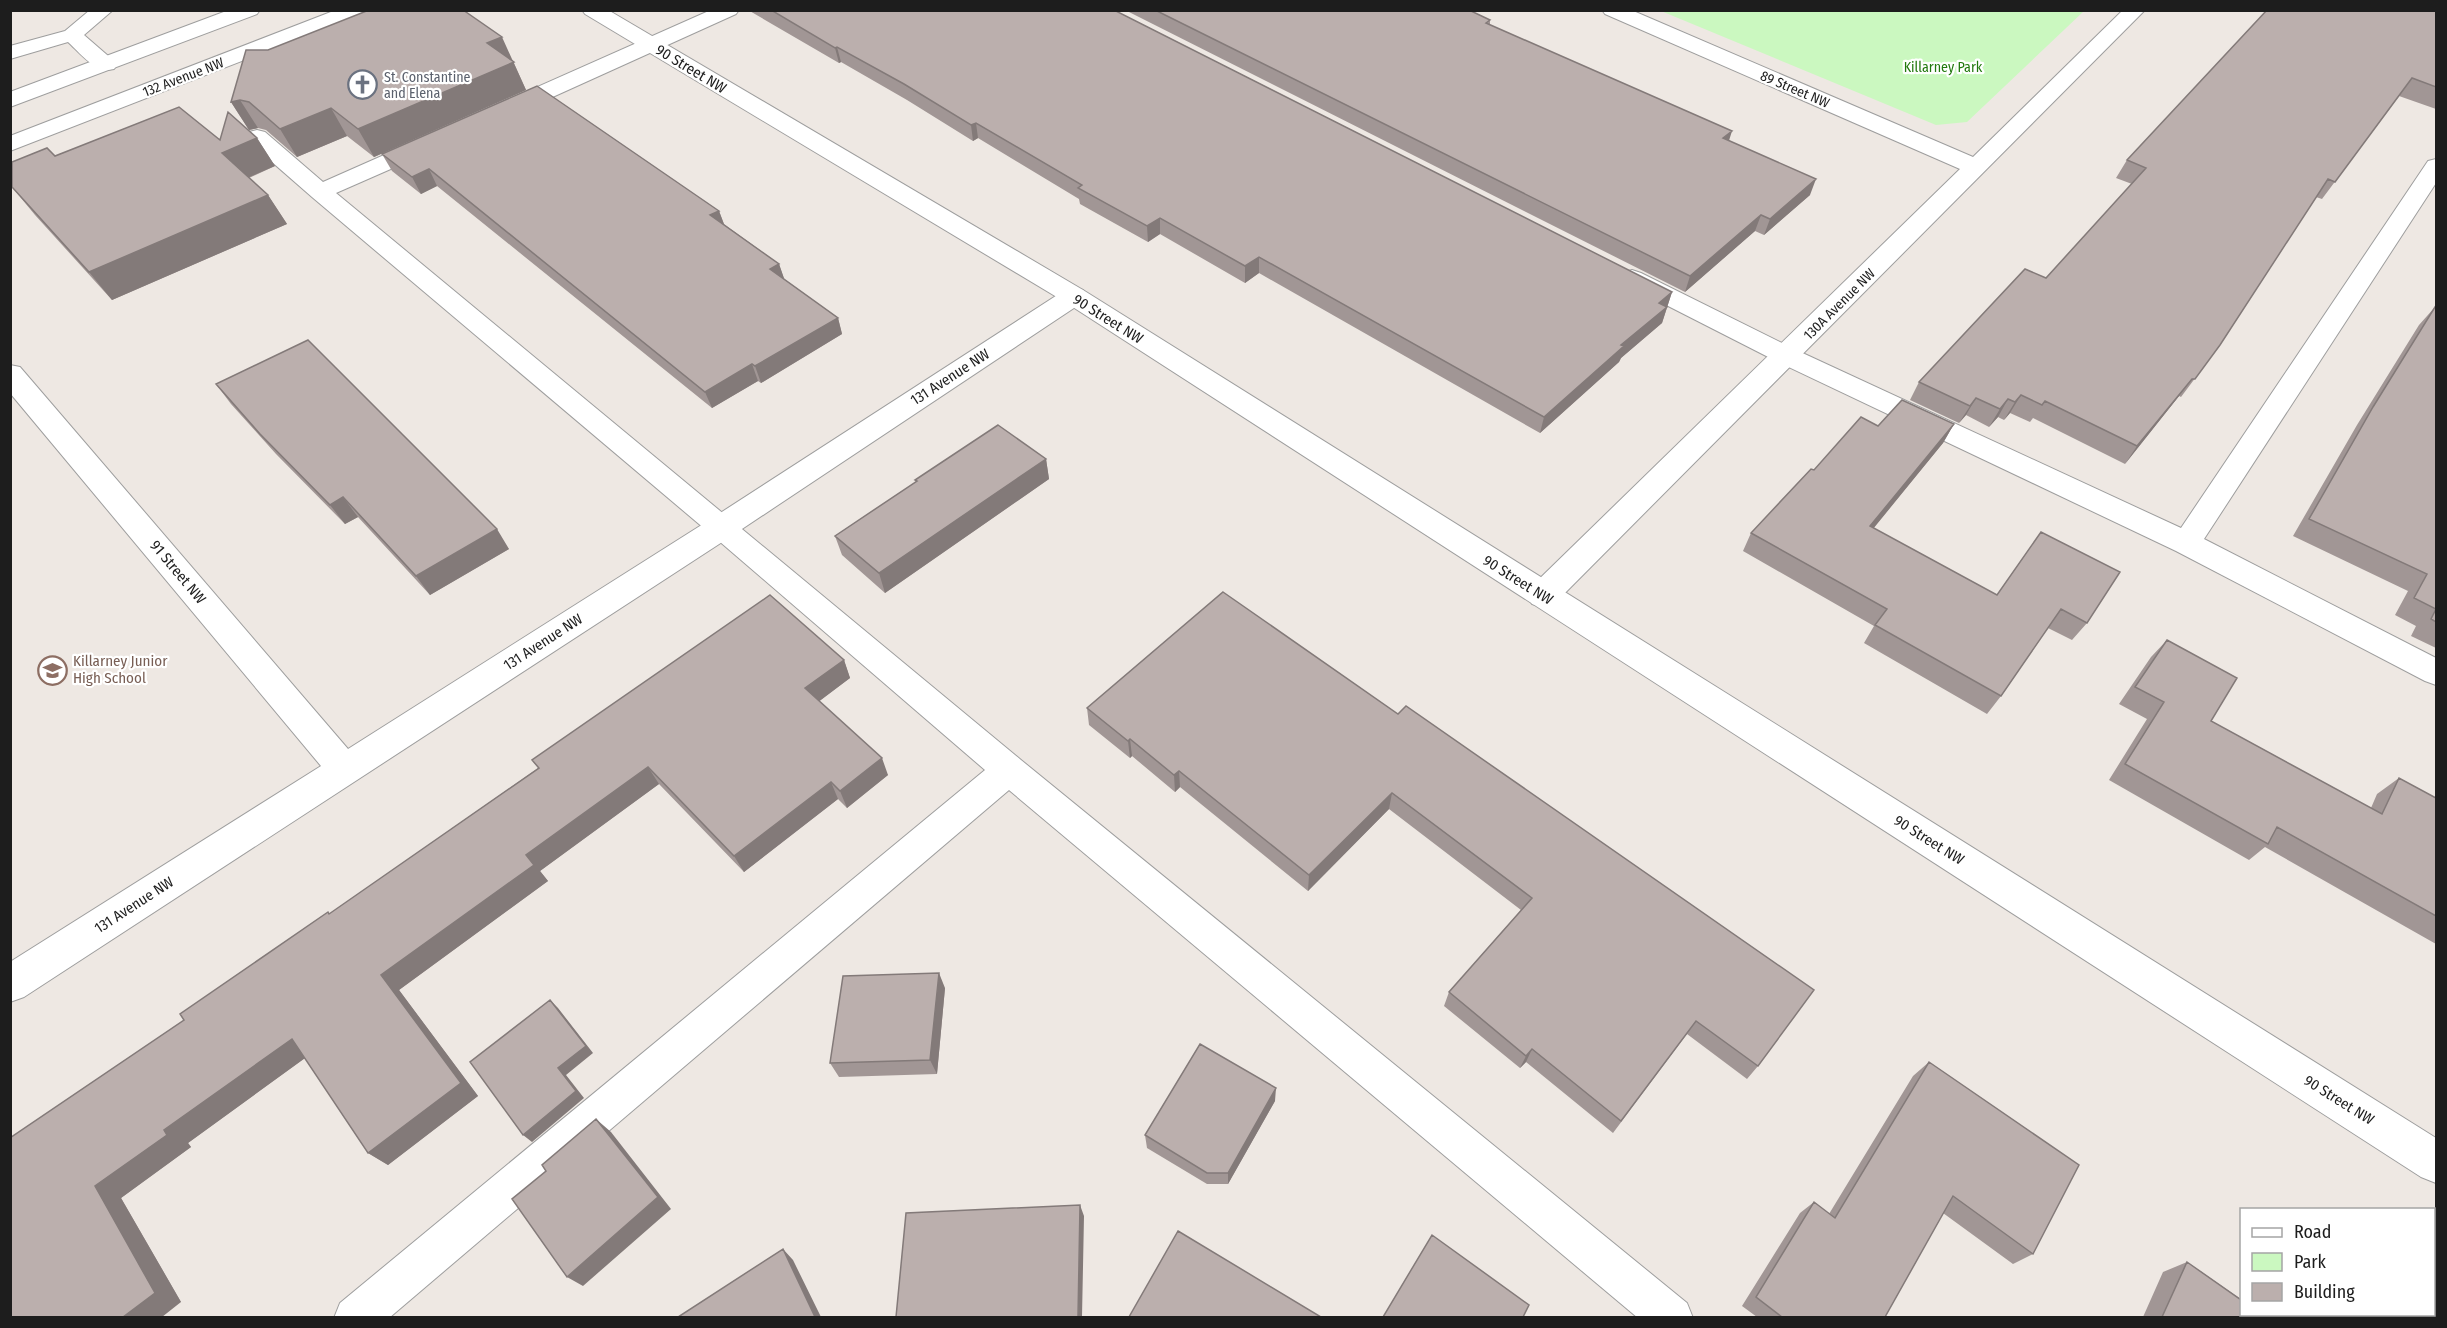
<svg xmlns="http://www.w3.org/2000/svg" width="2447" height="1328" font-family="'Fira Sans Condensed',sans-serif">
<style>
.park{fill:#cbf8c0}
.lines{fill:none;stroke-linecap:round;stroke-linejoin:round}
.service-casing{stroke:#9e9e9e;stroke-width:2}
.minor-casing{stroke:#9e9e9e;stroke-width:2}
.tertiary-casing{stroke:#9e9e9e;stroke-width:2}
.service{fill:#fff;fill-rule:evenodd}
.minor{fill:#fff;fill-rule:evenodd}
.tertiary{fill:#fff;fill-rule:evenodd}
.wall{fill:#a19695}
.shaded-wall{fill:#837a79}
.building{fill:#bbafad;stroke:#837a79;stroke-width:1.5}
.labels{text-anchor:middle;stroke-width:4.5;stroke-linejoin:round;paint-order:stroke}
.far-park-label{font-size:14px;fill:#21790d;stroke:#fff}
.far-street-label{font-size:14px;fill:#1d1d1d;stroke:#fff}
.far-worship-label{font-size:14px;fill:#5b616d;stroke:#fff;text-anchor:start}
.street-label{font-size:15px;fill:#1d1d1d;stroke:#fff}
.education-label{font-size:15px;fill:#785e54;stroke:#fff;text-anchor:start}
</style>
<rect width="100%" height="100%" fill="#eee8e3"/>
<path class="park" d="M1661,11h423l-117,111 -31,3z"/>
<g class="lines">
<defs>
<path id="service" d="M90,10h23l-29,25 30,26 3,4 -3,4c-18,5 -33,-15 -46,-27l-58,17v-13l55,-15z
M711,10h28l-3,4 -221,100 -8,1 -8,-1 -3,-5 3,-5z
M257,130l8,2 58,50 95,-42 8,-2 8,2 3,5 -3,5 -98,43 685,567 666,543 6,15h-55l-629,-528 -620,528h-55l6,-15 645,-533 -273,-235 -400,-338 -63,-55 -3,-5 3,-5z
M2436,159v24l-232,356 232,119v27l-11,-4 -249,-130 -398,-189 -155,-79 -3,-5 3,-5 9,-3 9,3 155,77 385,178 247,-367z"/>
<path id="minor" d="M336,10h30l-3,4 -353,137v-15z
M1602,10h29l342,147 150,-147h22l-591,594 -11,3 -11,-3 -5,-9 5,-9 428,-417 -355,-155z
M1074,288l9,2 4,6 -4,6 -350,233 -709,462 -14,5v-40l311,-196 -311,-373v-28l10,2 328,382 363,-230 354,-229z"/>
<path id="tertiary" d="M229,10h31l-3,4 -247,93v-15z
M582,10h26l475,280 1353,848v45l-15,-6 -1356,-875 -480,-288z"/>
</defs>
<use href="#service" class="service-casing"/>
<use href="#minor" class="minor-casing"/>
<use href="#tertiary" class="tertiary-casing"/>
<use href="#service" class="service"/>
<use href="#minor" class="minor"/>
<use href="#tertiary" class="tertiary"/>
</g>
<path class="wall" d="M748,10h366l558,282 -10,31 -41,35 -2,4 -79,71 -281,-160 -14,10 -85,-49 -12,8 -68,-38 -1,-5 -101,-61 -5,3 -66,-41 -66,-38 -2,1z
M1125,10h344l21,10v5l239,115 81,55 -46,40 -9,-4 -70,61z
M2436,10v99l-37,-13 -77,103 -6,-2 -96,148 -39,52 -2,-1 -54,68 -92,-46 -3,4 -20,-9 -6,7 -6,-3 -9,10 -23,-12 -7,8 -49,-23 9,-18 127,-104 86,-94 -16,-6 11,-18z
M513,61l13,29 -152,67 -27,-21 -50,21 -31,-27 -8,-2 -9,2 -18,-28z
M257,138l18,28 -26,12 19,17 19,29 -175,76 -77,-85 -23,-28 43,-31 165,-16z
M382,154l337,57 5,13 55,40 5,15 54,39 4,16 -81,49 -3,-2 -46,27 -275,-222 -16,8 -29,-23z
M2435,307l1,1v340l-25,-12 5,-10 -21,-11 13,-24 -115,-55 64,-111 62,-100z
M216,384l293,165 -79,46 -72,-78 -13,7 -69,-70 -45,-50z
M1954,424l-11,19 -70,85 124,67 44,-63 46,91 -15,17 -24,-12 -47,68 -14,18 -123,-71 10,-17 -131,-75 8,-18 127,-107z
M1046,459l3,20 -164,114 -43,-38 -7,-19 81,-54 -1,-2z
M1223,592l535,474 -11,13 -60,-45 -74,99 -87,-71 -6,6 -76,-62 5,-14 72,-82 -132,-101 -81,82 -128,-104 -5,5 -43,-36 -2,2 -41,-33 -2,-17z
M2167,640l44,81 160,87 6,-14 22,-16 37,20v146l-171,-97 -16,13 -140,-80 38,-61 -28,-15 32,-47z
M844,660l6,18 -31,23 69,74 -41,33 -9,-9 -94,73 -85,-88 -119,87 8,10 -149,109 79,106 -90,69 -20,-12 -63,-95 -117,85 3,4 -70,51 60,104 -171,15 174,-297 146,-106 208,-146 -6,-8z
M945,988l-8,86 -98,3 -9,-14z
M1929,1062l104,192 -20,10 -70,-51 -58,104h-128l-15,-11 58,-93 14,-11 15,12 84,-138z
M1275,1101l-47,83h-21l-60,-36 -2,-13z
M2187,1262l80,55h-124l20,-45z"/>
<path class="shaded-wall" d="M502,37l24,53 -152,67 -16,-28 129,-86z
M837,47l4,15 -2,1 -4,-15z
M240,100l18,28 -9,2 -18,-28z
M331,108l16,28 -50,21 -17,-28z
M976,123l2,15 -5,3 -2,-16z
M1732,131l-5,16 -4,-9z
M257,138l18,28 -35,15 -18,-28z
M429,169l8,17 -16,8 -9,-17z
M1816,179l-6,16 -46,40 6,-16z
M268,195l19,29 -175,76 -23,-28z
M719,211l6,16 -15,-12z
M1761,215l-6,16 -70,61 5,-16z
M1160,218v16l-12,8 -1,-16z
M1259,257v16l-14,10v-17z
M779,264l6,17 -15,-12z
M1672,292l-10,31 -41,35 -2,4 -79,71 4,-16 77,-72 38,-42z
M838,318l4,16 -81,49 -6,-17z
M752,364l6,17 -46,27 -7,-16z
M2192,379l-13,17 -54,68 12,-18z
M2021,395l-11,18 -6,7 11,-18z
M1976,398l-10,17 -7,8 11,-17z
M2008,399l-10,18 -9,10 11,-18z
M1954,424l-11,19 -83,102 10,-19z
M1046,459l3,20 -164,114 -6,-20z
M343,497l15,20 -13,7 -15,-19z
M497,529l12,20 -79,46 -14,-19z
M844,660l6,18 -37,28 -8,-18z
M1130,739l2,17 -2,2 -2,-17z
M882,758l6,17 -41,33 -7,-17z
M648,767l11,17 -119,87 8,10 -149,109 79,106 -90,69 -20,-12 13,-178 145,-120z
M1179,771l1,16 -5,5 -1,-17z
M831,782l7,17 -94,73 -10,-16z
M1392,793l-3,16 -81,82 1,-16z
M939,973l6,15 -8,86 -7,-14z
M550,1000l8,8 35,45 -27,22 18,23 -52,44 -9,-7z
M292,1039l20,14 -124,90 3,4 -70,51 60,104 -19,15h-39l-28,-131 69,-56z
M1532,1049l-6,13 -6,6 6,-12z
M1276,1088l-1,13 -47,83v-11z
M596,1119l15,13 60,77 -88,77 -16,-9z
M1080,1205l4,11 -2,101h-4z
M783,1249l10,11 28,57h-6z"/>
<path class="building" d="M369,10h94l39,27 -15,6 27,19 -156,67 -27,-21 -51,21 -31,-27 -9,-2 -9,2 15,-52h22z
M771,10h343l558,282 -13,11 8,4 -46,38 3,1 -80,71 -285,-160 -14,9 -85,-48 -13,8 -69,-38 4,-3 -106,-62 -5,2 -67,-41 -67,-37 -2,1z
M1155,10h314l21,10 -4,3 246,108 -9,7 93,41 -46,40 -9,-4 -71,61z
M2267,10h169v77l-24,-9 -77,104 -7,-3 -108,166 -25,34h-3l-55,67 -92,-45 -3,4 -21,-10 -6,7 -7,-3 -8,10 -24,-11 -6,8 -51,-24 106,-113 21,9 100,-110 -19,-8z
M537,86l182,125 -9,4 69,49 -9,5 68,49 -83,48 -3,-2 -47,28 -276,-223 -17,8 -30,-23z
M179,107l41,33 8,-28 29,26 -35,15 46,42 -179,77 -77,-85v-25l35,-14 8,8z
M2435,307l1,1v314l-5,-3 5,-10 -22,-11 13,-24 -118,-55 64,-112z
M308,340l189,189 -81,47 -73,-79 -13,8 -70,-71 -44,-50z
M1902,400l52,24 -84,102 127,69 44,-63 79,40 -33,51 -26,-14 -60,87 -126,-71 12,-16 -136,-76 60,-64 3,1 47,-53 17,9z
M998,425l48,34 -167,114 -44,-37 82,-55 -2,-1z
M1223,592l175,122 8,-8 408,284 -56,76 -62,-45 -75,100 -89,-72 -6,7 -77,-64 83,-94 -140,-105 -83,82 -130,-104 -5,4 -44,-36 -2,2 -41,-33z
M770,595l74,65 -39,28 77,70 -42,33 -9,-9 -97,74 -86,-89 -122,88 8,10 -153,110 80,108 -93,70 -76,-114 -128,91 3,5 -72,51 60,107 -32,24h-113v-179l174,-118 -4,-6 148,-102 1,2 210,-146 -7,-8z
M2167,640l70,38 -26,43 171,93 17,-36 37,20v118l-159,-89 -9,17 -143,-80 39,-62 -29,-15z
M939,973l-9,87 -100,3 13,-87z
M550,1000l36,46 -28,22 18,23 -53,44 -53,-73z
M1200,1044l76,44 -48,85h-21l-62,-38z
M1929,1062l150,103 -46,89 -80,-58 -68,121h-103l-26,-20 58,-95 21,16z
M596,1119l62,78 -91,80 -55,-78 34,-28 -4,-6z
M1080,1205l-2,112h-182l10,-104z
M1178,1231l143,86h-192z
M1432,1235l97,70 -6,12h-140z
M783,1249l32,68h-137z
M2187,1262l54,38v14h22l4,3h-105z"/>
<defs>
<symbol id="church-ring" viewBox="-11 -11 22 22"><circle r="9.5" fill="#fff" stroke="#6b7280" stroke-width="1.5"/><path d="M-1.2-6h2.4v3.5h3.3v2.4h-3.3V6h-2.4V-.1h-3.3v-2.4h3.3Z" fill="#6b7280"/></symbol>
<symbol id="school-ring" viewBox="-11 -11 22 22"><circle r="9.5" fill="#fff" stroke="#8d6e63" stroke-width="1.5"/><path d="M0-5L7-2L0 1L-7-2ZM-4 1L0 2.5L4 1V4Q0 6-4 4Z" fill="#8d6e63"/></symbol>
</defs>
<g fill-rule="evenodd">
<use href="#church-ring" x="346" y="68" width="33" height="33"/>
<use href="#school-ring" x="36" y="654" width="33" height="33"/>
</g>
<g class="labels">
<g class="far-park-label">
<text x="1943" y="72">Killarney Park</text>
</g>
<g class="far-street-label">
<text transform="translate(183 77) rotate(-21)" y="5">132 Avenue NW</text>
<text transform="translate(1795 89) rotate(23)" y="5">89 Street NW</text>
<text transform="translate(1839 304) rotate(-45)" y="5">130A Avenue NW</text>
</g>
<g class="far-worship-label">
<text x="384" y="82">St. Constantine<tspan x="384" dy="16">and Elena</tspan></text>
</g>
<g class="street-label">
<text transform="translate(691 69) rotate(31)" y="5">90 Street NW</text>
<text transform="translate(1108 319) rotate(32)" y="5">90 Street NW</text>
<text transform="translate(950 377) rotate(-33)" y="5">131 Avenue NW</text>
<text transform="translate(178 572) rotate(50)" y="5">91 Street NW</text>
<text transform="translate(1518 580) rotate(32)" y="5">90 Street NW</text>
<text transform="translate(543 642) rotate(-33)" y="5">131 Avenue NW</text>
<text transform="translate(1929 840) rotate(32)" y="5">90 Street NW</text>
<text transform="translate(134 905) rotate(-33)" y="5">131 Avenue NW</text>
<text transform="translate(2339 1100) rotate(32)" y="5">90 Street NW</text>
</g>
<g class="education-label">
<text x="73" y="666">Killarney Junior<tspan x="73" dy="17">High School</tspan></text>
</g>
</g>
<rect width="2447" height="1328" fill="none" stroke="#1d1d1d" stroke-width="24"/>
<rect x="2240" y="1208" width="195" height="108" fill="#ffffff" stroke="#a5a5a5" stroke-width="1.5"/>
<rect x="2252" y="1228" width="30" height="9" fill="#ffffff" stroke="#a5a5a5" stroke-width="1.5"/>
<text x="2294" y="1238" font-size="18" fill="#1d1d1d">Road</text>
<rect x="2252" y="1253" width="30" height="18" fill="#cbf8c0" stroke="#a5a5a5" stroke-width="1.5"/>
<text x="2294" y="1268" font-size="18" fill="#1d1d1d">Park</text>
<rect x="2252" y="1283" width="30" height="18" fill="#bbafad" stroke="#a5a5a5" stroke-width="1.5"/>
<text x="2294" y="1298" font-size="18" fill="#1d1d1d">Building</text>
</svg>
